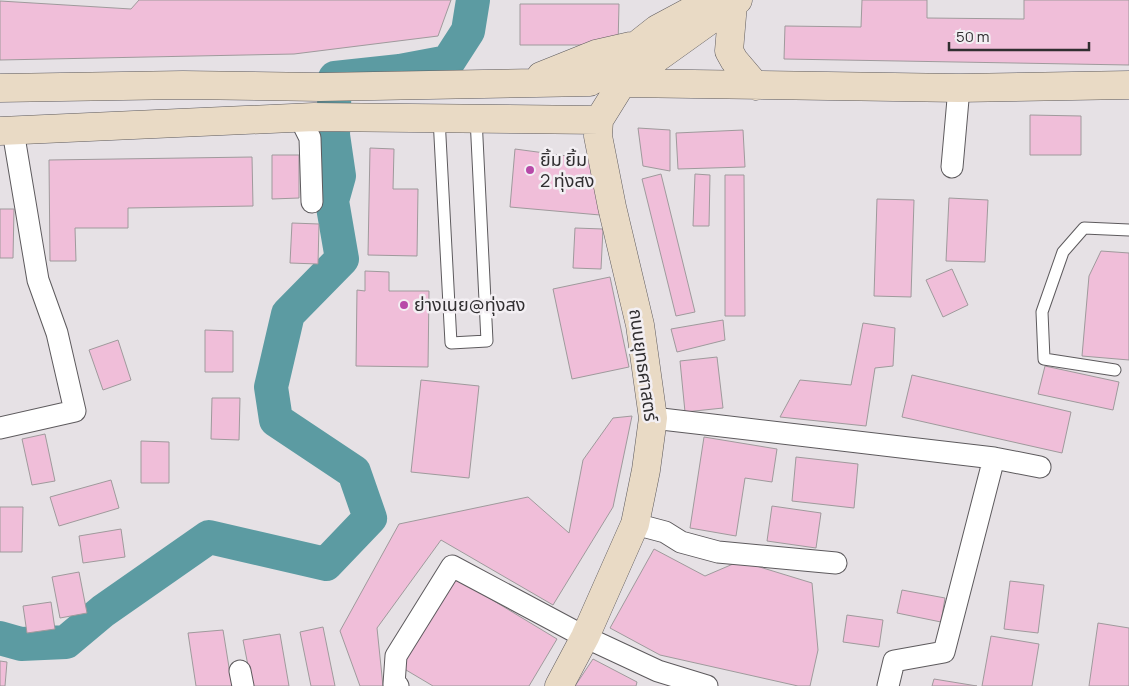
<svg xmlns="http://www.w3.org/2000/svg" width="1129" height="686" font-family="Manrope,'Noto Sans Thai',sans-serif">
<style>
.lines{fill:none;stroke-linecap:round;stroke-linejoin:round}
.river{stroke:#5c9ba2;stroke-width:34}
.building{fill:#f0bed9;stroke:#9f9a9c}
.lane-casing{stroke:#5d5a5d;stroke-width:13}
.street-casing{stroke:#5d5a5d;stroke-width:23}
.secondary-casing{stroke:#5d5a5d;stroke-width:29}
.lane{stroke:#fff;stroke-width:11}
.street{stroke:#fff;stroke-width:21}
.secondary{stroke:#e9dac5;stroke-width:28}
.poi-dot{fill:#b749a8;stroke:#f3eff3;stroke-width:2}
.labels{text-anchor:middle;stroke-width:5;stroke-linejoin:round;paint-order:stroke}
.poi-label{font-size:18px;fill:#302e30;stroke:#f3eff3;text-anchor:start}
.street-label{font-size:18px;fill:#302e30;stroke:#f3eff3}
</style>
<rect width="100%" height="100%" fill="#e6e1e5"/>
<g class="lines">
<path class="river" d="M0,638l21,6 45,-2 37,-31 106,-74 117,27 44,-46 -16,-46 -78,-52 -5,-33 17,-73 54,-55 -10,-58 7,-25 -6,-41 2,-57 65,-7 48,-9 20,-31 5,-31"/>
</g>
<path class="building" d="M139,0h312l-13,36 -144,18 -294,6v-59l131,8z
M862,0h65v18l97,1v-19h105v65l-345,-6 1,-33 76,1z
M520,4h99l-1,41h-98z
M1030,115l51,1v39h-51z
M638,128l32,2v41l-27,-5z
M743,130l2,37 -67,2 -2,-36z
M370,148l24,1 -1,40h25l-1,67 -49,-1z
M515,149l82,11 3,55 -90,-8z
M272,155h27v43l-27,1z
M252,157l1,49 -125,2v20h-53l1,33h-26l-1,-101z
M661,174l34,138 -19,4 -34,-137z
M695,174l15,1 -1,51h-16z
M725,175h19l1,141h-20z
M949,198l39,2 -3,62 -39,-1z
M877,199l37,1 -3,97 -37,-1z
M0,209h14l-1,49h-13z
M292,223l27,1 -1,40 -28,-1z
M575,228l28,1 -2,40 -28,-1z
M1101,251l28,2v107l-47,-4 7,-80z
M952,269l16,36 -25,12 -17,-37z
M365,271l24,1v19h40l-1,76 -72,-1 1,-76 8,1z
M610,277l19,90 -57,12 -19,-90z
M723,320l2,20 -48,12 -6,-23z
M863,323l32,5 -2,38 -18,2 -9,58 -86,-9 20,-37 51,5z
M205,330l28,1v41h-28z
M118,340l13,40 -28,10 -14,-40z
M717,357l6,51 -38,4 -5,-51z
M1045,366l74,16 -6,28 -75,-16z
M912,375l159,37 -9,41 -160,-36z
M421,380l58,6 -10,92 -58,-6z
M212,398h28l-1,42 -28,-1z
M632,416l-19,91 -60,98 -112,-65 -64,88 6,58h-23l-20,-55 59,-107 129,-27 41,36 14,-73 30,-42z
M45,434l10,47 -23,4 -10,-46z
M704,437l73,12 -5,33 -27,-4 -9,58 -46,-8z
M141,441l28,1v41h-28z
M796,457l62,7 -4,44 -62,-7z
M111,480l8,28 -60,18 -9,-29z
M772,506l49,7 -5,35 -49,-7z
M0,507h23l-1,45h-22z
M121,529l4,28 -42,6 -4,-27z
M654,549l51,27 35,-15 72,22 6,67 -8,36h-12l-138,-31 -50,-27z
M79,572l8,41 -27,5 -8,-41z
M456,578l101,61 -28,47h-96l-32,-19z
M1010,581l34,4 -6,48 -34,-4z
M902,590l43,8 -4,24 -44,-9z
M51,602l4,27 -28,4 -4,-27z
M847,615l36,5 -4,27 -36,-5z
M1098,623l31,5v58h-40z
M323,627l12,59h-24l-11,-54z
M223,630l9,56h-36l-8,-53z
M280,634l9,52h-37l-9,-46z
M991,636l48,8 -7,42h-50z
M593,659l44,23 -1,4h-61z
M0,661l7,1 -2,24h-5z
M934,679l43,7h-45z"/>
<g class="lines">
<defs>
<path id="lane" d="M439,118l12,225 36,-2 -11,-223
M1115,370l-71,-11 -2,-47 21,-60 21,-24 45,2"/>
<path id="street" d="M300,118l10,20 2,64
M952,167l7,-79
M653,418l341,40 -50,194 -50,9 -6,25
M0,428l75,-17 -18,-78 -19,-53 -25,-149
M994,458l46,9
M635,524l30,8 16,10 37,10 118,11
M240,671l3,15
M398,686l-4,-2 2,-28 56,-90 133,71 73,34 49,15"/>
<path id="secondary" d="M733,4l-4,47 5,9 22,26
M541,76l55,-22 35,-8
M622,83l337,5 170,-3
M0,88l183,-3 137,2 270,-5 67,-53 47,-25 11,-4
M0,131l314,-14 285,3 23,-37 116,-83
M559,686l26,-49 50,-113 11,-54 7,-52 -13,-93 -28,-118 -14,-71 1,-16"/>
</defs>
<use href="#lane" class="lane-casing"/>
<use href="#street" class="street-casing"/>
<use href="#secondary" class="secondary-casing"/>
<use href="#lane" class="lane"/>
<use href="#street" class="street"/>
<use href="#secondary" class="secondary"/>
</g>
<g class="poi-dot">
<circle cx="530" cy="170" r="5"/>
<circle cx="404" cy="305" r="5"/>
</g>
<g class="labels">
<g class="poi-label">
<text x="540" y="166">ยิ้ม ยิ้ม<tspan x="540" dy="21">2 ทุ่งสง</tspan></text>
<text x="414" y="311">ย่างเนย@ทุ่งสง</text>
</g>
<g class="street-label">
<text transform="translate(643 365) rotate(82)" y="6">ถนนยุทธศาสตร์</text>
</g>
</g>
<path d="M949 42v8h140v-8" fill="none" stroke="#302e30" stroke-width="2.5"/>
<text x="956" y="42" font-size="15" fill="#302e30" stroke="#f3eff3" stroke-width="4" paint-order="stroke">50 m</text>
</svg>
